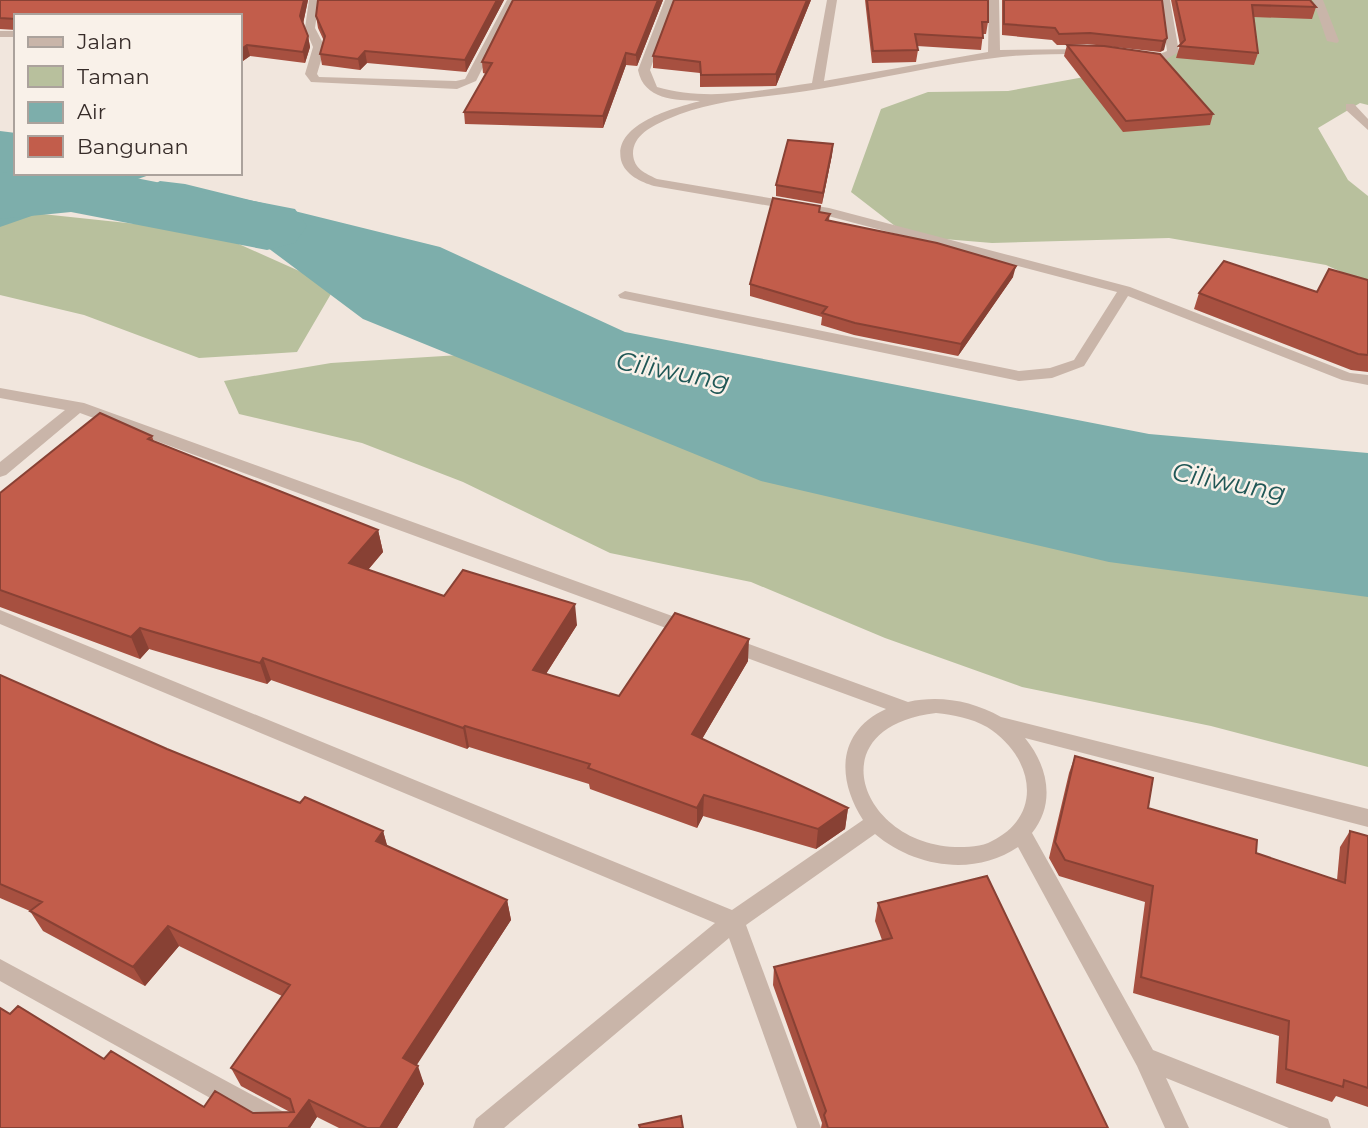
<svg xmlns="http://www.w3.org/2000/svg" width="1368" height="1128" font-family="Montserrat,sans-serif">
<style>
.green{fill:#b8c09d}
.water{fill:#7daeab}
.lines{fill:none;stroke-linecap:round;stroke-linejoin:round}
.river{fill:#7daeab;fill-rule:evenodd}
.street{fill:#c9b5a9;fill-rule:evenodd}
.wall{fill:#a75040}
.shaded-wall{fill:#884134}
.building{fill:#c25d4b;stroke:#884134;stroke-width:2}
.labels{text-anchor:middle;stroke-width:5;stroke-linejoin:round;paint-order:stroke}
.water-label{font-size:26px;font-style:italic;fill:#205756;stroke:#f9f1e9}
</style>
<rect width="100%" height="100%" fill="#f1e6dd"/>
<path class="green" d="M1270,0h98v105l-8,-2 -42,25 30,52 20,16v88l-42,-19 -157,-27 -177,5 -84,-7 -57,-44 30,-83 47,-17 80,-1 147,-27z
M42,214l170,18 123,55 -38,65 -98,6 -115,-43 -84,-20v-75z
M492,353l876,197v217l-157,-41 -189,-39 -137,-49 -134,-56 -141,-29 -147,-71 -101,-39 -123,-29 -15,-33 107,-18z"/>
<path class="water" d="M0,131l16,2v40h139l-155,54z
M160,181l25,3 255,63 185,85 524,102 219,19v144l-259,-35 -348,-81 -398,-162 -119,-89 -135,-21z"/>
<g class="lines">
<path class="river" d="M16,171l94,2 185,36 12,17 -12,17 -28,7 -196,-38 -71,7v-46z"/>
<path class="street" d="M309,0h10l-4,28 10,19 -8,27 2,3 137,4 9,-2 42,-79h10l-41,81 -19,8 -146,-7 -6,-8 8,-27 -8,-19z
M665,0h10l-25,70 7,17c50,15 105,3 155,-4l15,-83h10l-13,81 164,-29 1,-52h10l1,50 91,-1 2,2 -6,3c-28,0 -57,0 -85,3 -61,7 -122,22 -183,32 -51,9 -103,9 -151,30 -16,7 -35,16 -35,35 1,15 12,19 24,25l172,29 301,79 220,86 18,2v10l-26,-5 -214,-84 -44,70 -32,12 -33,3 -399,-83 -2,-3 7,-4 394,80 31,-3 24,-8 43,-68 -289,-76 -174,-30c-13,-4 -29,-11 -33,-26 -8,-37 54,-52 79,-59 -25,-1 -56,-1 -62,-31z
M1160,0h10l9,52 -16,9 -28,-3v-4c11,-3 22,3 32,-3z
M1313,0h10l16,41 -2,2 -10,-2z
M0,31h16v6h-16z
M1346,104h8l14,15v11l-22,-20z
M0,388l84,15 613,222 3,5 -3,5h-12l-605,-222 -74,62 -6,2v-15l65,-52 -65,-12z
M0,610l732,300 131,-90c-26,-40 -27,-88 23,-111l-166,-61 -2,-5 2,-5 7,-2 181,66c32,-7 64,-1 93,15l367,92v18l-343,-89c23,28 31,65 7,95l121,217 175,69 3,9h-42l-123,-50 23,50h-24l-28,-62 -119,-219c-44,30 -104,20 -143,-13l-129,91 75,203h-24l-68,-190 -225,190h-31l3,-9 239,-196 -715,-299zM936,713c18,2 35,5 51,14 45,28 59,87 5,114 -10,6 -25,6 -37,6 -94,-3 -139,-120 -19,-134z
M0,959l297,160 3,9h-36l-264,-147z"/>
</g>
<path class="wall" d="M0,0h308l-5,24 5,12 2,11 -5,16 -55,-7 -10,7v-47h-224v14l-16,-1z
M318,0h186l-38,72 -99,-9 -7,7 -38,-5 -2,-11 4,-13 -6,-13 -2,-12z
M663,0l-26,66 -11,-1 -23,63 -138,-4 -1,-12 22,-38 -3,-1 -1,-11z
M811,0l-35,86 -76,1v-14l-47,-5v-12z
M865,0h123v22l-2,12h-3l-2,16 -64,-4 1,4 -2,12 -44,1z
M1002,0h160l2,50 -4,2 -73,-8 -20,1 146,69 -3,11 -87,7 -59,-76 3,-11h-10l-5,-5 -50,-5z
M1171,0h139l6,7 -4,12 -59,-2 5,36 -4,12 -78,-7 4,-13z
M833,144l-1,11 -10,49 -46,-8v-11z
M820,206v6l10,2 -1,6 184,57 -55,79 -104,-21 -33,-10 1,-8 -72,-21v-12z
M1368,280v92l-17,-2 -157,-61 5,-16 118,-1z
M152,436l2,6 224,88 5,22 -15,18 76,26 133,29 -31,49 73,22 129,-35 -46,78 146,69 -3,21 -29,20 -113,-33 -6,12 -107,-39 -1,-5 -120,-37 -2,2 -196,-69 -4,4 -118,-35 -9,10 -140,-52v-114z
M0,675l167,74 133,54 83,28 4,15 120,54 4,20 -95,145 8,19 -27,44h-58l-22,-11 -7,11h-310l10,-114 194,93 49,6 37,-1 -49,-26 -10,-18 51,-72 -103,-50 -34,40 -102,-55 -13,-20 -30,-13z
M1075,756l73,52 108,45 81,27 3,-33 10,-16 18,5v271l-32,-11 -4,6 -56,-19 3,-47 -146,-43 12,-91 -86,-26 -10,-18 20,-85z
M878,903l230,225h-287l1,-5 -49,-138 1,-18 108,-27 -7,-19z"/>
<path class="shaded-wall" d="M304,0h4l-6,28 -2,-12z
M497,0h7l-38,72 -1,-12z
M658,0h5l-26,66 -1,-11z
M807,0h4l-35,86v-12z
M308,36l2,11 -5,16 -2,-11z
M1167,38l-3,12 -4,2 3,-11z
M247,45l3,11 -10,7v-13z
M365,51l2,12 -7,7 -2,-11z
M626,53v12l-23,63v-12z
M833,144l-1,11 -10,49 1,-11z
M1016,266l-3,11 -55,79 3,-12z
M378,530l5,22 -28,33 -6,-22z
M575,604l2,21 -42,66 -2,-21z
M140,628l9,21 -9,10 -9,-22z
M749,639l-1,22 -56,95v-22z
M263,658l8,22 -4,4 -7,-21z
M465,726l4,21 -2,2 -4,-21z
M704,795l-1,21 -6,12v-20z
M848,808l-3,21 -29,20 2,-20z
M383,831l6,21 -13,-11z
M507,900l4,20 -102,157 -6,-19z
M168,926l11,20 -34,40 -12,-19z
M418,1066l6,18 -27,44h-17z
M309,1100l8,17 -7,11h-22z"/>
<path class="building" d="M0,0h304l-4,16 8,20 -5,16 -56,-7 -7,5v-34h-224v3l-16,-1z
M318,0h179l-32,60 -100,-9 -7,8 -38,-5 5,-18 -9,-20z
M513,0h145l-22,55 -10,-2 -23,63 -139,-4 28,-49 -10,-1z
M674,0h133l-31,74 -75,1 -1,-13 -47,-6z
M867,0h121v22h-6l1,16 -68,-4 3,16 -45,1z
M1004,0h158l5,38 -4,3 -73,-8 -31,1 -4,-6 -51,-4z
M1176,0h134l6,7 -64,-2 6,48 -79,-7 6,-6z
M1067,45l37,1 56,8 53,60 -87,7z
M788,140l45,4 -10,49 -47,-8z
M773,198l47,8 -1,6 11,2 -4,6 111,23 79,23 -55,78 -106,-21 -33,-10 5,-6 -77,-23z
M1224,261l93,31 12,-23 39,11v75l-10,-1 -159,-61z
M100,413l52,23 -4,3 230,91 -29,33 95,33 19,-26 112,34 -42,66 86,26 56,-83 74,26 -57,95 156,74 -30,21 -114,-34 -7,13 -109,-40 2,-4 -125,-38 -2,2 -200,-70 -3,5 -120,-35 -9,9 -131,-47v-97z
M0,675l167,74 133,54 5,-6 78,34 -7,10 131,59 -104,158 15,8 -38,62h-13l-58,-28 -21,28h-288v-120l10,6 8,-8 86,53 7,-8 93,56 11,-16 38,22 41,-1 -4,-13 -59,-31 59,-83 -122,-59 -35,41 -103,-56 12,-9 -42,-18z
M1075,756l78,22 -5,30 109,32 -1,13 89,30 5,-52 18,5v252l-24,-8 -1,7 -57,-18 3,-48 -148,-44 12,-91 -88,-26 -10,-18z
M987,876l121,252h-280l-4,-13 2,-4 -52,-144 118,-29 -14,-35z
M681,1116l2,12h-43l-1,-3z"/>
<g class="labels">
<g class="water-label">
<text transform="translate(673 371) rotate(11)" y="9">Ciliwung</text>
<text transform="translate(1229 482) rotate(11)" y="9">Ciliwung</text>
</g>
</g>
<rect x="14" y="14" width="228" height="161" fill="#f9f1e9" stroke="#aba29c" stroke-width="2"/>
<rect x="28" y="37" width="35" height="10" fill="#c9b5a9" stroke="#aba29c" stroke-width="2"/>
<text x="77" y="49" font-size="21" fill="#372c29">Jalan</text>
<rect x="28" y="66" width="35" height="21" fill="#b8c09d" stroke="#aba29c" stroke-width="2"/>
<text x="77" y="84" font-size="21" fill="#372c29">Taman</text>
<rect x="28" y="102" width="35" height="21" fill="#7daeab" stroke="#aba29c" stroke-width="2"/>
<text x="77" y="119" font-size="21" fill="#372c29">Air</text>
<rect x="28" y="136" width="35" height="21" fill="#c25d4b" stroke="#aba29c" stroke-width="2"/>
<text x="77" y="154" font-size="21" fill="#372c29">Bangunan</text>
</svg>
